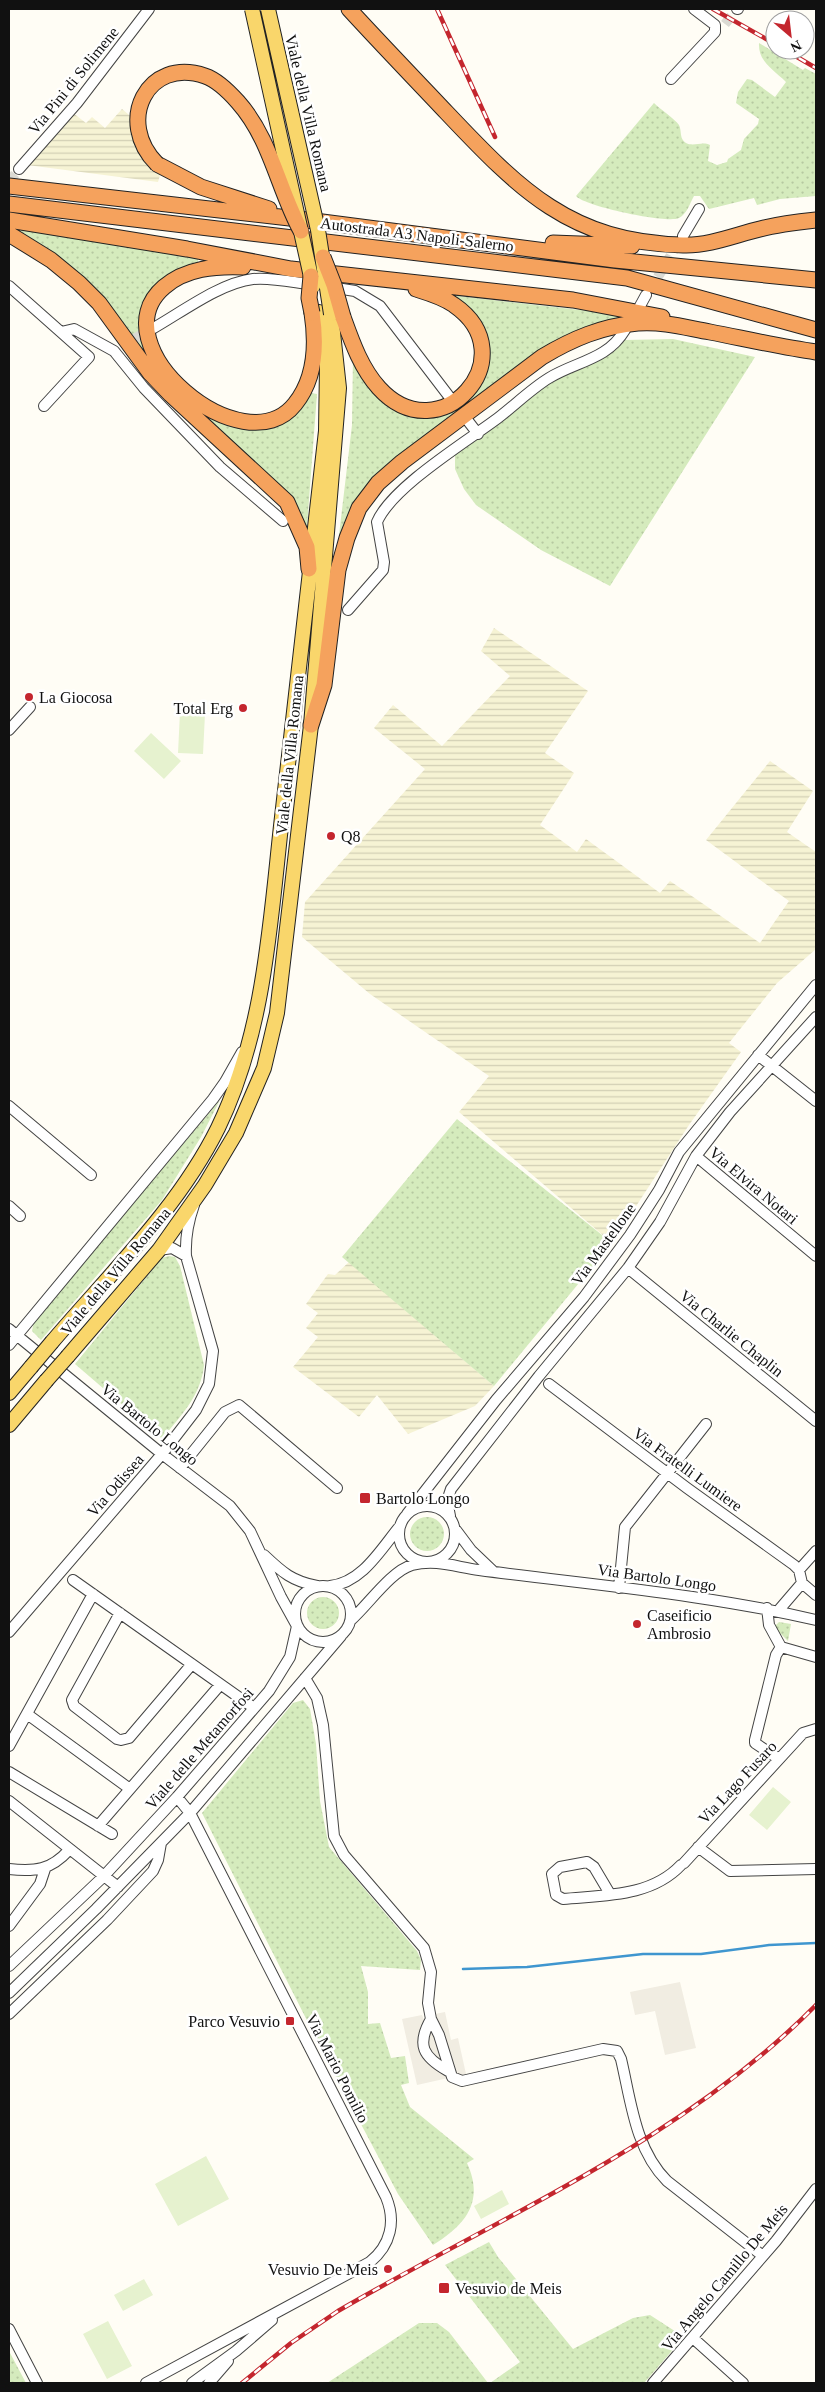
<svg xmlns="http://www.w3.org/2000/svg" width="825" height="2392" font-family="'Times New Roman',serif">
<style>
.farmland{fill:url(#farmland-rules)}
.grass{fill:url(#grass-dots)}
.pitch{fill:#e6f2cf}
.plaza{fill:#f1ede2}
.lines{fill:none;stroke-linecap:round;stroke-linejoin:round}
.stream{stroke:#3f96cf;stroke-width:2.5}
.minor-tunnel{stroke:#dbdad3;stroke-width:10;stroke-dasharray:10 5;stroke-linecap:butt}
.minor-casing{stroke:#444;stroke-width:12}
.major-casing{stroke:#222;stroke-width:16}
.highway-casing{stroke:#222;stroke-width:17}
.minor{stroke:#fff;stroke-width:10}
.major{stroke:#f9d66b;stroke-width:14}
.highway{stroke:#f5a25d;stroke-width:15}
.rail-casing{stroke:#c4262e;stroke-width:4.5}
.rail{stroke:#fff;stroke-width:2.5;stroke-dasharray:8;stroke-linecap:butt}
.major-bridge-casing{stroke:#222;stroke-width:16;stroke-linecap:butt}
.highway-bridge-casing{stroke:#222;stroke-width:17;stroke-linecap:butt}
.major-bridge{stroke:#f9d66b;stroke-width:14}
.highway-bridge{stroke:#f5a25d;stroke-width:15}
.poi-dot{fill:#c4262e;stroke:#fff;stroke-width:2}
.labels{text-anchor:middle;stroke-width:5;stroke-linejoin:round;paint-order:stroke}
.street-label{font-size:16px;fill:#111;stroke:#fff}
.poi-label{font-size:16px;fill:#111;stroke:#fff;text-anchor:start}
</style>
<defs>
<pattern id="farmland-rules" width="6" height="5" patternUnits="userSpaceOnUse" patternTransform="scale(1.25)"><rect width="6" height="5" fill="#f6f3d4"/><path d="M0 2.5h6" fill="none" stroke="#d2cfb5"/></pattern>
<pattern id="grass-dots" width="8" height="8" patternUnits="userSpaceOnUse" patternTransform="scale(1.25)"><rect width="8" height="8" fill="#d5ebbd"/><path d="M2 2h.1M6 6h.1" fill="none" stroke="#b6c8a1" stroke-width="1.8" stroke-linecap="round"/></pattern>
</defs>
<rect width="100%" height="100%" fill="#fffdf5"/>
<path class="farmland" d="M122,109l12,10 27,53 -3,10 -131,-17 46,-52 13,10 6,-6 13,11z
M494,628l94,63 -43,62 29,20 -34,52 37,27 9,-13 74,54 10,-12 90,62 29,-42 -83,-61 64,-79 43,30 -26,41 29,20v97l-39,34 -48,60 12,9 -52,73 -77,118 -153,-131 30,-36 -119,-82 -68,-57 3,-35 120,-133 -51,-41 19,-23 49,41 68,-70 -29,-25z
M349,1262l145,124 -19,20 -67,28 -31,-39 -18,22 -66,-50 25,-30 -12,-9 12,-15 -12,-9 22,-30 7,1z"/>
<path class="grass" d="M759,43l44,27 2,-2 11,6v122l-36,3 -23,6 -3,-7 -45,11 -9,-13h-6c-4,7 -7,18 -15,22 -12,6 -95,-12 -103,-22l78,-93c6,6 21,16 25,22 3,6 0,14 7,18 8,4 16,-2 24,2l-2,16 9,4 10,-3 1,-3 13,-9 3,-11 14,-15 1,-5 -23,-16 2,-11 9,-13 5,1 23,17 11,-15c-12,-12 -28,-20 -27,-39z
M10,228l188,30v8l-52,37 19,74 79,50 23,1 15,-4 22,-19 7,-12 6,1 -10,132h-3l-133,-138 -66,-83z
M449,295l175,20 2,5 -35,8 -194,133 -55,76 -3,-2 13,-110 1,-69 36,47c49,5 85,22 98,-41z
M673,339l82,18 -145,229 -69,-36 -65,-45 -12,-16 -9,-20v-15l92,-72 35,-14 35,-19 7,-9z
M220,1100l-19,37 -39,63 -121,140 -9,-9 2,-10z
M457,1119l155,124 -118,143 -152,-129z
M169,1256l6,1 5,9 24,99c-3,31 -23,50 -42,74l-87,-75 87,-106z
M410 1534a17 17 0 1 1 34 0a17 17 0 1 1-34 0Z
M307 1613a16 16 0 1 1 32 0a16 16 0 1 1-32 0Z
M779,1622l12,2 -3,17 -14,-14z
M303,1700l7,9 6,35 4,57 9,46 88,104 4,9 -1,10 -59,-4 7,26v32l12,-1 11,35 14,-2 4,27 -8,2 9,22 64,52 -7,4c18,39 -2,62 -34,82l-35,-51 -71,-134 -125,-247 91,-110z
M489,2242l9,15 75,92 60,-31 17,-3 34,22 -40,46h-154l30,-21 -75,-97z
M419,2323h18l12,9 39,51h-161z
M9,2351l17,32h-17z"/>
<path class="pitch" d="M180,712l25,2 -2,40 -25,-1z
M151,733l30,28 -17,18 -30,-28z
M773,1787l18,15 -24,28 -18,-15z
M206,2156l23,43 -51,27 -23,-42z
M502,2190l7,14 -28,15 -7,-13z
M144,2279l9,16 -30,16 -9,-16z
M108,2321l24,45 -25,13 -24,-45z"/>
<path class="plaza" d="M680,1982l16,66 -31,7 -10,-44 -20,4 -5,-23z
M445,2012l6,28 7,-2 8,36 -49,11 -15,-66 20,-4 2,5 12,-2 -1,-4z"/>
<g class="lines">
<path class="stream" d="M463,1969l64,-2 116,-13h58l68,-9 47,-2"/>
<path class="minor-tunnel" d="M725,24l12,-15
M9,182l10,-13
M650,290l30,-50
M121,347l30,-18"/>
<defs>
<path id="minor" d="M737,9h1
M671,79l44,-47v-7l-21,-16
M19,169l58,-66 72,-94
M683,236l16,-27
M9,286l80,71 -45,49
M330,287l25,4 25,15 71,93
M640,306l6,-11
M152,329c30,-17 68,-46 101,-50 20,-2 43,4 63,6
M61,332l13,-3 40,22 30,37 76,79 63,54
M468,421l10,13
M348,610l35,-40 1,-8 -7,-40c15,-35 89,-80 121,-104 17,-13 33,-29 51,-40 28,-17 58,-18 76,-48
M9,730l21,-23
M758,1055l58,46
M9,1106l82,69
M696,1156l120,100
M9,1206l11,10
M159,1250l13,-2 14,8
M628,1268l188,153
M9,1329l153,125 68,52 20,25 31,66 16,29
M9,1345l204,-246 12,-17 17,-30
M549,1384l138,104 107,77 5,5 3,13
M180,1468l45,-56 14,-7 98,83
M399 1534a28 28 0 1 1 56 0a28 28 0 1 1-56 0Z
M407,1514l89,-114 88,-103 46,-62 29,-45 20,-38 137,-167
M450,1516l-3,-15 4,-12 88,-113 89,-108 32,-46 36,-66 34,-44 86,-95
M456,1530l15,20 22,21
M264,1555c19,18 28,26 53,31
M799,1570l17,-19
M73,1580l181,128
M295 1614a28 28 0 1 1 56 0a28 28 0 1 1-56 0Z
M330,1586c32,-3 51,-37 70,-60
M619,1588l6,-61 81,-103
M767,1608l2,17 12,22 35,10
M778,1611l24,-28 14,12
M120,1613l-48,87 2,6 43,33 4,1 8,-2 63,-74
M351,1620c17,-15 40,-49 61,-55 24,-6 44,2 67,5 113,15 227,24 337,50
M9,1632l153,-178 34,-44 13,-26 4,-33 -27,-95c-1,-19 2,-34 8,-51
M305,1678l12,20 6,27 11,111 10,19 80,93 7,24 -3,31 3,16 8,16 13,42 10,4 141,-32 14,2 4,8c10,42 14,90 46,122l96,75
M27,1714l103,75
M9,1746l84,-152
M779,1759l-24,-16v-3l21,-85 5,-8
M9,1772l103,62
M9,1801l109,86
M98,1826l122,-141
M698,1847l32,24 86,-2
M684,1863l119,-130 13,-4
M9,1869c26,3 42,1 60,-19
M610,1894l-16,-27 -7,-5 -27,5 -8,7 4,21 7,4c41,-4 88,-2 118,-34
M9,1926l31,-42 5,-15
M9,1966l94,-89 74,-80 92,-106 21,-34 7,-31
M9,1993l87,-84 94,-96 151,-177
M9,2014l98,-94 46,-49 5,-11 3,-17
M431,2019c-15,26 -8,38 17,52
M9,2329l28,54
M694,2339l49,44
M146,2383l224,-121c21,-17 26,-41 16,-65l-196,-384 -13,-16
M192,2383l44,-32 36,-31
M209,2383l19,-22
M653,2383l123,-142 40,-52"/>
<path id="major" d="M52,1342c57,-67 127,-135 166,-214 47,-97 52,-205 64,-311 15,-129 29,-257 44,-386l1,-66 -8,-53
M68,1356l91,-106 46,-65 31,-52 28,-65 13,-55 34,-288 28,-337 -8,-74
M9,1393l22,-26
M9,1425l37,-44"/>
<path id="highway" d="M349,9c32,35 65,69 98,104 72,76 124,130 236,132 26,1 52,-10 77,-16 19,-5 37,-7 56,-9
M157,164l44,23 68,22
M9,186l298,34 308,40 201,20
M9,204l618,74 189,52
M9,220l178,29 104,20 282,31 89,17
M9,234l42,26 28,23 20,20 51,70 20,21 117,108 20,45 2,22
M553,243l79,3
M243,267c-28,-1 -57,1 -79,20 -68,58 80,182 131,117 21,-26 22,-59 17,-91
M343,317c9,25 18,51 36,71 61,67 149,-32 75,-83 -11,-8 -25,-12 -38,-16
M311,725l13,-40 14,-115 9,-32 12,-30 19,-25 24,-21 140,-105c30,-18 60,-31 96,-34 25,-2 49,5 72,9 36,7 71,15 106,20"/>
</defs>
<use href="#minor" class="minor-casing"/>
<use href="#major" class="major-casing"/>
<use href="#highway" class="highway-casing"/>
<use href="#minor" class="minor"/>
<use href="#major" class="major"/>
<use href="#highway" class="highway"/>
<defs>
<path id="rail" d="M437,9l58,128
M713,9l62,35
M785,50l31,18
M242,2383l49,-40 47,-32c163,-95 344,-170 478,-306"/>
</defs>
<use href="#rail" class="rail-casing"/>
<use href="#rail" class="rail"/>
<defs>
<path id="major-bridge" d="M252,9l61,277
M268,9l50,221 13,84
M31,1367l21,-25
M46,1381l22,-25"/>
<path id="highway-bridge" d="M157,164c-42,-42 -10,-108 48,-88 12,4 25,17 33,26 33,37 40,87 63,129
M323,257l11,28 9,32
M311,276l-2,22 3,15"/>
</defs>
<use href="#major-bridge" class="major-bridge-casing"/>
<use href="#highway-bridge" class="highway-bridge-casing"/>
<use href="#major-bridge" class="major-bridge"/>
<use href="#highway-bridge" class="highway-bridge"/>
</g>
<g class="poi-dot">
<circle cx="29" cy="697" r="5"/>
<circle cx="243" cy="708" r="5"/>
<circle cx="331" cy="836" r="5"/>
<rect x="359" y="1492" width="12" height="12" rx="2.5"/>
<circle cx="637" cy="1624" r="5"/>
<rect x="285" y="2016" width="10" height="10" rx="2.5"/>
<circle cx="388" cy="2269" r="5"/>
<rect x="438" y="2282" width="12" height="12" rx="2.5"/>
</g>
<g class="labels">
<g class="street-label">
<text transform="translate(73 80) rotate(-51)" y="6">Via Pini di Solimene</text>
<text transform="translate(309 113) rotate(77)" y="6">Viale della Villa Romana</text>
<text transform="translate(417 234) rotate(7)" y="6">Autostrada A3 Napoli-Salerno</text>
<text transform="translate(289 755) rotate(-84)" y="6">Viale della Villa Romana</text>
<text transform="translate(754 1185) rotate(40)" y="6">Via Elvira Notari</text>
<text transform="translate(603 1244) rotate(-54)" y="6">Via Mastellone</text>
<text transform="translate(115 1271) rotate(-50)" y="6">Viale della Villa Romana</text>
<text transform="translate(732 1333) rotate(39)" y="6">Via Charlie Chaplin</text>
<text transform="translate(150 1424) rotate(39)" y="6">Via Bartolo Longo</text>
<text transform="translate(688 1469) rotate(36)" y="6">Via Fratelli Lumiere</text>
<text transform="translate(115 1485) rotate(-49)" y="6">Via Odissea</text>
<text transform="translate(657 1577) rotate(8)" y="6">Via Bartolo Longo</text>
<text transform="translate(199 1748) rotate(-49)" y="6">Viale delle Metamorfosi</text>
<text transform="translate(737 1782) rotate(-47)" y="6">Via Lago Fusaro</text>
<text transform="translate(338 2068) rotate(63)" y="6">Via Mario Pomilio</text>
<text transform="translate(724 2277) rotate(-50)" y="6">Via Angelo Camillo De Meis</text>
</g>
<g class="poi-label">
<text x="39" y="703">La Giocosa</text>
<text x="233" y="714" text-anchor="end">Total Erg</text>
<text x="341" y="842">Q8</text>
<text x="376" y="1504">Bartolo Longo</text>
<text x="647" y="1621">Caseificio<tspan x="647" dy="18">Ambrosio</tspan></text>
<text x="280" y="2027" text-anchor="end">Parco Vesuvio</text>
<text x="378" y="2275" text-anchor="end">Vesuvio De Meis</text>
<text x="455" y="2294">Vesuvio de Meis</text>
</g>
</g>
<rect width="825" height="2392" fill="none" stroke="#111111" stroke-width="20"/>
<g transform="translate(790 35) rotate(152)"><circle r="24" fill="#ffffff" stroke="#a0a0a0"/>
<path d="M0-4L9 19L0 12L-9 19Z" fill="#c4262e"/>
<text y="-8" font-size="14" font-weight="bold" text-anchor="middle" fill="#111111">N</text>
</g>
</svg>
